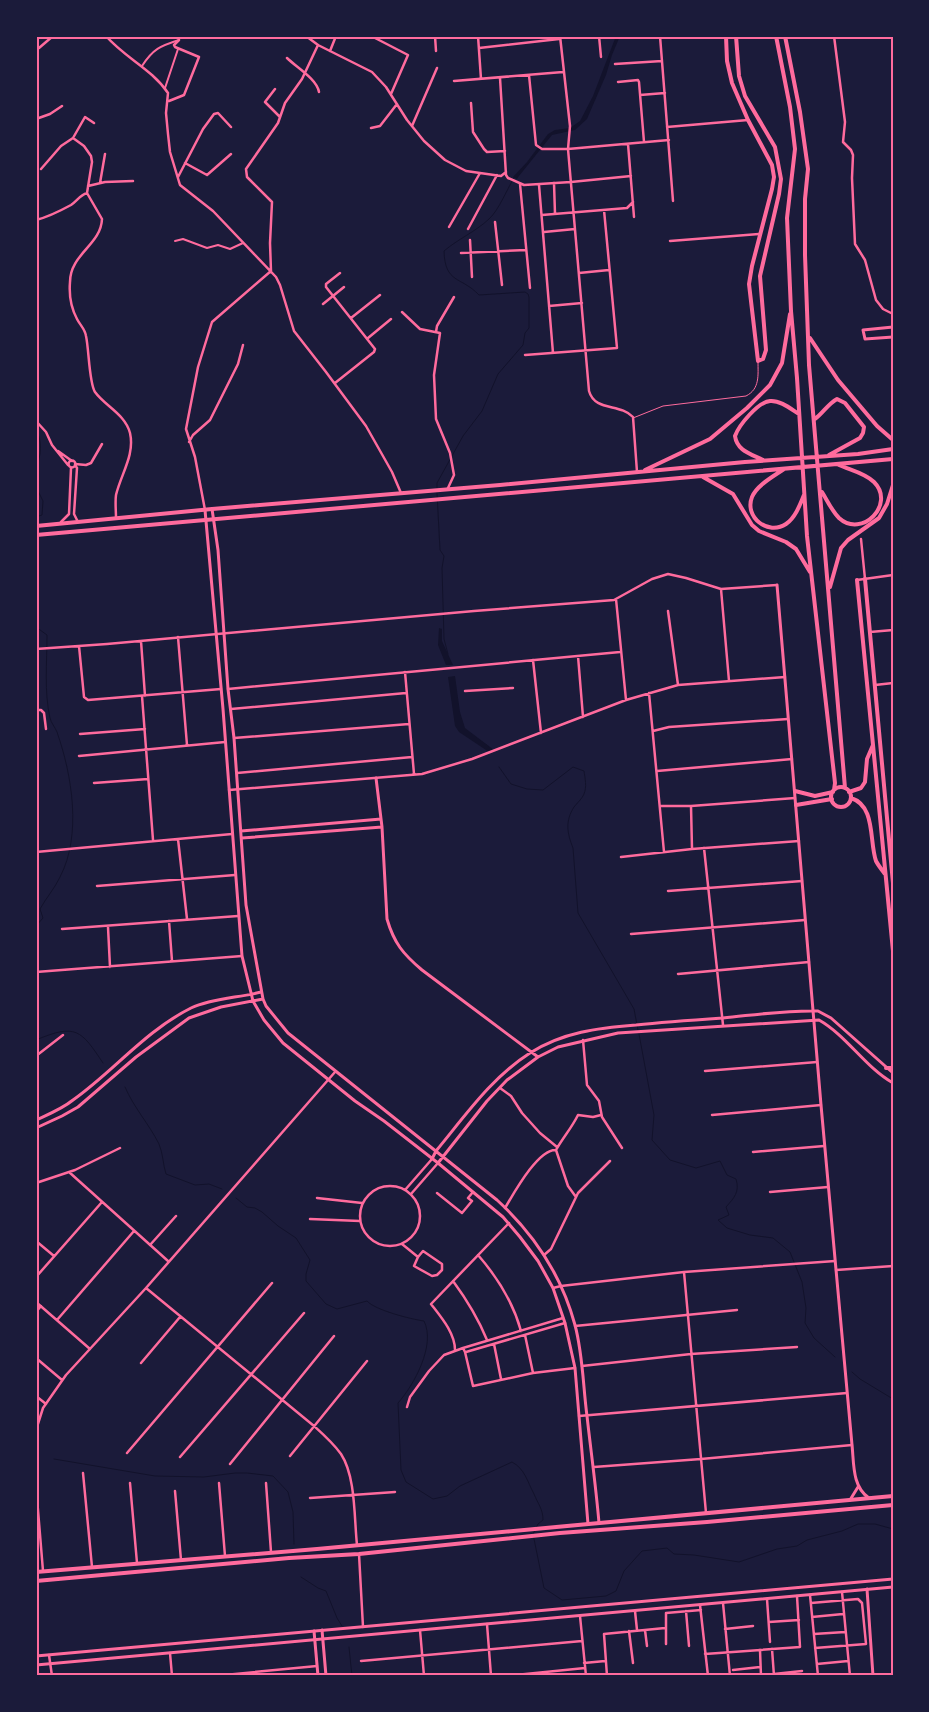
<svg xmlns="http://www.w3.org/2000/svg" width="929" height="1712" font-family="Commissioner,sans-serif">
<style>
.water{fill:#12122b}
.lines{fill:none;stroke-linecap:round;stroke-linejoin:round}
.stream{stroke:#12122b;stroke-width:1}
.service{stroke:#ff6b9d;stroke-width:1}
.pedestrian{stroke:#ff6b9d;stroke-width:2}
.minor{stroke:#ff6b9d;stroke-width:2.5}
.tertiary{stroke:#ff6b9d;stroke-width:3}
.secondary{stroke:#ff6b9d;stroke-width:3}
.primary{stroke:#ff6b9d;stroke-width:4}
.neatline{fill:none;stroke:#ff6b9d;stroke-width:2}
</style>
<rect width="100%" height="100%" fill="#1b1b3a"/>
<path class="water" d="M616,36h4l-8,19 -6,20 -19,44 -12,11 -23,5 -33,41 -2,3 -4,-2 14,-15 21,-28 7,-4 15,-2 10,-7 13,-25z
M439,628l3,1v12l11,24h-7l-8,-20z
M455,676l5,36 5,16 29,22 -5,2 -30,-20 -4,-6 -7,-49z"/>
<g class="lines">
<path class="stream" d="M36,430c7,11 5,26 0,39
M36,487l7,14 -1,14 -6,2
M437,489v-6l26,-47 19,-25 16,-37 25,-29 2,-12 4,-5v-31l-1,-3 -3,-2 -46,3c-18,-19 -34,-11 -35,-44 14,-12 31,-19 45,-32 10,-9 18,-30 26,-43
M437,493l3,57 4,6 -2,12 2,71 4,15
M36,627l11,8c0,27 -3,57 3,83 1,5 5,9 7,14 15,43 25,103 3,145 -5,11 -14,21 -20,32l3,9 -7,8
M473,736l15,10
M499,767l12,17 16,5 16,1 30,-23 11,4c1,7 3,16 0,23 -2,5 -7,9 -10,13 -9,14 -7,26 -1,41l5,65 56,96 4,21
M639,1034l15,81 -2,25 18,20 26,8 24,-7 7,14 9,4c4,13 -2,19 -10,28l3,8 -11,5 9,8 23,7 23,3 17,14 12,30 4,26 -1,15 9,15 21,19
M36,1040c40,-17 45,-10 67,23
M125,1087c9,21 24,37 34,57 4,9 4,21 7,30l29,11 14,-1 13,5
M236,1198l11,9 8,1 7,4 16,14 18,12 14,22 -4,14v7l20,23 11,5 30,-8c8,9 43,18 57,20 12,24 -10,64 -26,82l3,67 5,12 27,17 14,-3 13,-10 52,-24c13,7 15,19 22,32 4,10 9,15 9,26l-5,4 -5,10 11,54 18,12 44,-4 10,-5 8,-20 18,-20 25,-3 7,6 20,1 45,7 38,-13 20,-3 10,-6 35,-9 16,-7h17l18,5
M852,1372l8,7 33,20
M54,1459l101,17 49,1 31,-4h12l26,3 15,16 5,20 1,32
M301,1577l17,11 8,3 11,27 5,8
M349,1647l3,29"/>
<path class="service" d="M633,418l30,-12 83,-10c14,-7 12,-21 12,-34"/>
<path class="pedestrian" d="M142,66c11,-17 18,-20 37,-26
M165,88l13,-39
M175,241l8,-2 24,9 11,-3 12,4 13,-6"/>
<path class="minor" d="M106,36c19,22 46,33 62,57l-2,20 2,21 2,18 10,33 33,26 63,66 4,8 14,46 32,41 40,54 26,46 9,21
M306,36l12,9 54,27 14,15 21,33 17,21 21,19 21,11 35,5 5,-4
M371,36l6,3 2,-3
M435,36l1,15
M478,36l3,43
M560,36l10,90 -2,23 21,242c6,21 31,12 44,26l4,55
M599,36l2,21
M660,36l13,165
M834,36l11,86 -2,20 8,8 2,5 -1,23 3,66 10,16 11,40 7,9 10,5
M377,39l31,16 -17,39
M39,48l14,-12
M479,48l80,-9
M330,51l6,-15
M287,58c9,9 30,21 32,34
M615,64l47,-3
M529,75l7,70 6,4h26l101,-9
M500,78l6,97 2,3 16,7 47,-3 60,-6
M36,79l1,1
M454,81l109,-9
M618,82l20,-2 1,2 5,60
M275,89l-10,13 15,15
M640,95l25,-2
M169,101l15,-6 15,-38 -24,-10 -1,-2 5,-5 -1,-4
M471,103l2,29 11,17 3,3 18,-1
M36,119l14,-5 12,-8
M412,126l25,-58
M667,127l81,-7
M371,128l9,-2 17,-22
M73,138l12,-21 9,6
M628,144l6,73
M185,163l22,12 24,-21
M41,169l20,-23 12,-8 11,8 7,10 1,6 -5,31 15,26c-1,26 -32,35 -32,63 -1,12 1,26 7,37 3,6 8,10 9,17 3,13 3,47 9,56 10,14 30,22 35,41 5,22 -9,41 -14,62 -1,7 0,16 0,23
M178,177l25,-48 11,-15 4,-1 13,14
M100,183l5,-29
M554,183l1,31
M520,184l10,104
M539,185l14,168
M88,186l17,-4 28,-1
M542,215l85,-7 6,-6
M36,220c12,-3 24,-9 35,-15 6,-4 9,-10 16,-12
M495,222l7,63
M449,227l31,-54
M468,229l29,-54
M544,232l31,-3
M470,240l2,37
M670,241l89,-7
M461,253l65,-3
M579,273l30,-3
M323,304l21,-17
M549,306l33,-3
M402,312l18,17 20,4 -6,42 2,44 14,34 4,22 -6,13
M351,318l29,-23
M436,332l1,-6 17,-29
M368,338l23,-19
M525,355l92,-7 -13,-138
M335,383l39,-31 1,-3 -49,-62v-3l14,-11
M36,421l10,11 6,13 16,20
M189,442l4,-7 17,-15 28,-56 5,-19
M58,451l14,10
M68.5 464a3.5 3.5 0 1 1 7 0a3.5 3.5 0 1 1-7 0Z
M75,464l11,1 5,-2 11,-19
M75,465l2,3 -3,46 4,8
M205,510l-10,-53 -9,-28 12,-62 14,-45 59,-51 -1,-28 2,-41 -25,-25 -1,-8 32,-46 7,-20 17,-24 16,-34
M61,522l8,-8 2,-46
M861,539l4,40
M857,580l36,-5
M721,589l8,92
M616,599l10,101
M668,611l10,74
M870,632l23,-2
M178,637l9,108
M141,641l4,55
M79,646l5,51 4,3 133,-11
M36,649l71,-5 367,-33 140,-11 38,-21 16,-5 18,4 35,11 56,-4
M578,656l5,61
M533,660l8,73
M405,672l9,102
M875,685l18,-2
M228,689l392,-37
M465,691l48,-3
M649,693l15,159
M142,696l11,144
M231,709l175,-16
M36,710h5l3,3 2,16
M653,731l16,-4 119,-8
M80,734l65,-5
M234,738l175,-14
M79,756l146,-14
M657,771l135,-12
M237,773l175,-16
M94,783l54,-4
M229,790l193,-16 50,-15 154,-59 52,-15 107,-8
M660,806h31l104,-8
M691,806l1,43
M178,839l9,80
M704,848l19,177
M36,852l196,-18
M621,857l71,-8 107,-8
M97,886l138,-11
M668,891l134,-10
M169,921l3,40
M108,927l2,40
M62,929l176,-13
M631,934l174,-14
M36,972l206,-16
M678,974l131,-12
M583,1040l4,45 12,16 3,16 20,31
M36,1056l27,-21
M705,1071l112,-9
M500,1088l11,8 11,17 18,20 17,14
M712,1115l109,-10
M753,1152l71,-6
M69,1172l99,89
M36,1183l39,-13 45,-22
M360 1216a30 30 0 1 1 60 0a30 30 0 1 1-60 0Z
M405,1190l27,-31
M770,1192l58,-5
M437,1193l25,20 10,-12 -4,-3 5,-6
M411,1194l27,-31
M576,1197l-8,-11 -12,-36c8,-14 15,-21 22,-35l15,2 8,-2
M317,1198l45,5
M505,1208c9,-15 33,-59 51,-58
M310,1219l50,2
M36,1241l18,15
M402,1244l16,13
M150,1245l26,-29
M423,1251l19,13v6l-5,5 -5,1 -18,-10 4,-9z
M478,1255c20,23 35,47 43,76
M544,1255l7,-6 27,-56 32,-32
M836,1270l57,-4
M684,1272l22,241
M36,1277l66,-75
M453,1281c14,19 25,37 34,59
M146,1288l168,138c10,9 19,17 27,28 15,23 13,64 16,91
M553,1288l8,-2 123,-14 151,-11
M36,1302l54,47
M36,1312l5,-6
M57,1320l77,-89
M575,1326l162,-16
M525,1335l8,38
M494,1344l7,35
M463,1348l2,4 8,34 60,-13 42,-5
M455,1350c0,-17 -14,-33 -24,-46l78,-81
M466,1352l99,-29
M36,1358l26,22
M141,1363l39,-46
M582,1366l109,-12 106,-7
M36,1396l10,8
M407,1407l3,-10 19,-26 15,-16 19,-7 100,-30
M579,1416l268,-23
M36,1430l7,-22 23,-33 80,-87 189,-216
M127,1453l145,-170
M290,1456l77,-95
M180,1457l124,-144
M230,1464l104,-128
M594,1467l107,-8 151,-14
M83,1473l9,94
M130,1483l7,80
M219,1483l6,73
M266,1483l5,69
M36,1486l7,85
M175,1491l6,69
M310,1498l85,-6
M359,1554l4,73
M842,1592l8,84
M810,1595l8,81
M767,1599l3,43
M723,1603l7,73
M811,1603l47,-4 4,4 4,41 -51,4
M700,1605l8,71
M635,1611l2,19
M686,1611l3,35
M580,1616l6,60
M812,1617l31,-3
M769,1622l30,-2
M487,1624l4,52
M725,1629l28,-3
M420,1630l4,46
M645,1630l2,16
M629,1631l4,32
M814,1634l31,-2
M666,1644v-31l35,-3
M772,1649l2,27
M760,1650l1,26
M170,1653l2,23
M705,1654l95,-7 -3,-51
M49,1655l3,21
M361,1661l221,-20
M584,1663l21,-2
M817,1664l31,-3
M733,1670l27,-3
M774,1674l28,-3
M214,1676l103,-10
M506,1676l79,-8
M607,1676l-3,-42 61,-6"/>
<path class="tertiary" d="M893,327l-30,3 2,9 28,-2
M212,509l6,41 10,139 6,49 12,167 17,94 3,7 22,27 209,167c37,34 65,77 78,125 8,30 8,61 12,91 4,36 9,71 12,107
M205,510l18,199 19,247 11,45 11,19 19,23 72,58 29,20 54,42 65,54 17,20 18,24 15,27 12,35 10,45 13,156
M777,585l44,520 31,340c2,18 0,42 17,53
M376,778l6,49 5,92c7,24 16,35 35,51l116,87
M241,831l140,-12
M242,838l140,-11
M36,1120c13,-6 26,-11 37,-20 41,-29 72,-69 118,-92 22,-10 47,-10 70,-16
M36,1128l26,-12 16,-9 58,-50 53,-39 32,-11 42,-8
M432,1159l4,-8c29,-35 56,-74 94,-98 33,-21 68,-25 106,-28 29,-3 58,-5 87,-7 31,-3 63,-8 95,-7l13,7 62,55
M438,1163l49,-62 20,-21 31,-23 20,-10 60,-14 201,-13c28,16 46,47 74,63
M850,1500l8,-13
M867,1589l6,87
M322,1630l4,46
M314,1631l4,45"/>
<path class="secondary" d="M36,1656l857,-77
M36,1665l857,-78"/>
<path class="primary" d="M726,36l1,25 5,22 16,37 24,45 2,12 -2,12 -20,77 -3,18 9,77 5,-2 3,-9 -6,-74 19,-82 2,-15 -6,-32 -30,-51 -6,-20 -3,-40
M776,36l14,71 5,42 -8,69 4,93 6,67 10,158 28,247 -1,7
M785,36l15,76 8,57 -3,30v56l4,110 36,423
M810,338l28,42 39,46 16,14
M815,419c8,-6 13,-15 22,-20l8,4 19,24 -1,6 -3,5 -31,17
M763,460c-12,-6 -26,-9 -28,-24 4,-11 23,-34 35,-35 10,-1 21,8 29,13
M784,469c-10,7 -27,16 -32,28 -8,20 16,39 34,27 9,-6 14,-19 18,-29
M645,470l65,-31 37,-31 23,-23 12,-22 8,-49
M703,477l30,17 19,31 7,6 27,11 10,7 14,23
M822,492c5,8 10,19 17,26 23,21 57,-14 35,-36 -9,-9 -24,-12 -35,-17
M36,526l176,-17 288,-24 245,-23 113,-8 35,-5
M36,535l857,-76
M865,579l28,304
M857,580l36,371
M830,587l11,-39 7,-8 31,-22 8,-14 6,-19
M831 797a10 10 0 1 1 20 0a10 10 0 1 1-20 0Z
M795,791l20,5 18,-4
M849,792l12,-4 4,-6 2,-23 6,-14
M851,798c25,8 18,43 25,63 2,4 6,9 9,13
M796,805l36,-6
M886,1068h7
M36,1572l281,-23 576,-53
M36,1581l253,-23 70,-4 201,-21 147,-11 186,-17"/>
</g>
<rect width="929" height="1712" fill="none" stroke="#1b1b3a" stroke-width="75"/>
<rect x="38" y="38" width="854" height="1636" class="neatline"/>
</svg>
